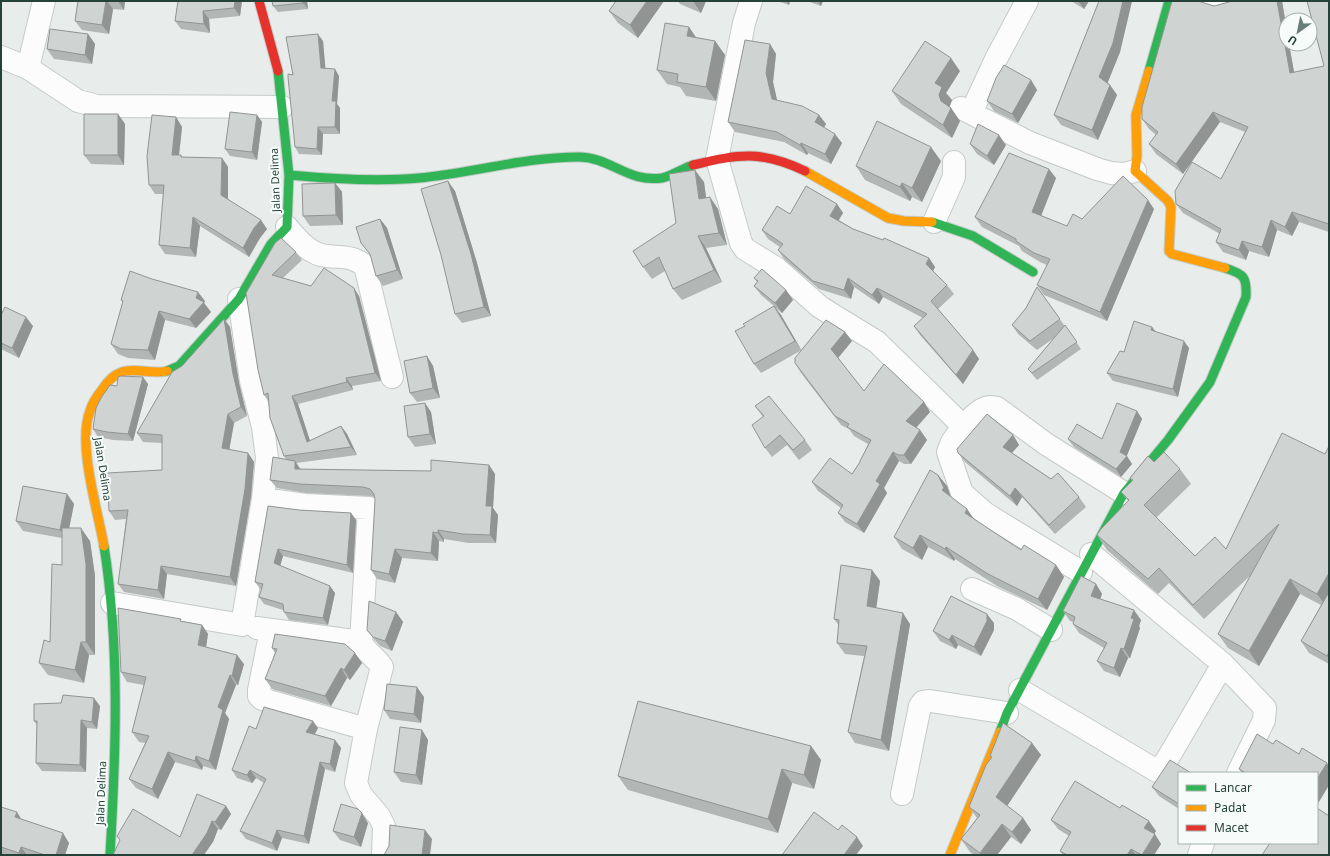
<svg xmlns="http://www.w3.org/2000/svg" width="1330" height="856" font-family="'Noto Sans',sans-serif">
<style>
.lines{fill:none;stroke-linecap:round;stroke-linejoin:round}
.street-casing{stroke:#c5cac8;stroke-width:24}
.fast-casing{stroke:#c3cbc8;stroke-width:11}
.slow-casing{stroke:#c3cbc8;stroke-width:11}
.jam-casing{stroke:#c3cbc8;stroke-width:11}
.street{stroke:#fcfcfc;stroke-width:22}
.fast{stroke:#30b455;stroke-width:9}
.slow{stroke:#ff9f0a;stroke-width:9}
.jam{stroke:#e5322d;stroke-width:9}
.wall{fill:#b2b6b5}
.shaded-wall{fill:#919493}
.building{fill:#cfd4d2;stroke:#919493}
.labels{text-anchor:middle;stroke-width:4;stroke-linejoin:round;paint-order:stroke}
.street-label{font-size:11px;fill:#24423a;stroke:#f7fbf9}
</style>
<rect width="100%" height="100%" fill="#e8edeb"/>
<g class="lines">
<defs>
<path id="street" d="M751,1l-7,22 -27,136 24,84 4,6 31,19 44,39 57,35 86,84 -11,16 -4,10 14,41 24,21 95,58
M1211,1l8,2 13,-2
M1,57l27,11 50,33 19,5 185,1
M28,68l16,-67
M961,108l69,35 67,26 14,4 13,1 11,-3
M971,113l25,-54 31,-58
M934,222l20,-45v-15
M287,227c10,12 23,28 40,29 15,2 25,-1 38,10l27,111
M963,426c10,-8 19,-23 34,-18l49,36 78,49
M263,499l42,6 64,3 -8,134c5,11 15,15 21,25l-16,62 -10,54 5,12 18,21 5,10 -1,29
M1091,554l132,110 42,44 -1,12 -26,53
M972,589l45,20 34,21
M112,603l130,22 21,-126 4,-41 -4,-31 -12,-46 -12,-82
M257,628l104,14
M271,630l-12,60v6l3,3 104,30
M1020,690l137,81 4,-2 7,-11 55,-94
M902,794l18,-88 3,-4 7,-1 77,12
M1199,855l4,-12"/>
<path id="fast" d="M1149,71l20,-70
M289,175c43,4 87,7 130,3 53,-5 106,-21 160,-21 31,0 49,26 83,21 10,-2 21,-10 31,-13
M932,222l41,14 60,36
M167,371l12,-5 60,-67 32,-55 16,-17 2,-52 -11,-104
M104,546c16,102 12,206 6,309
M1000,732l7,-19 117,-220 44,-53 42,-58 36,-85c1,-20 -2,-23 -21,-29"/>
<path id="slow" d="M1149,71l-13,44 1,41 -2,15 33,30 3,6 -2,44 3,3 53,14
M805,171l83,47 16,3 28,1
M104,546c-6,-35 -27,-102 -14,-135 2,-7 7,-15 12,-21 5,-8 11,-15 20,-18 14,-5 30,3 45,-1
M950,855l50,-123"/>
<path id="jam" d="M259,1l19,70
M693,165c46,-11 68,-15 112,6"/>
</defs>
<use href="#street" class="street-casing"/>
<use href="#fast" class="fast-casing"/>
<use href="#slow" class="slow-casing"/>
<use href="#jam" class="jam-casing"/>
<use href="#street" class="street"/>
<use href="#fast" class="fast"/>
<use href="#slow" class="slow"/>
<use href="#jam" class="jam"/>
</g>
<path class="wall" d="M78,1h47l-1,9 -11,-1 -4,25 -27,-4 -7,-9z
M178,1h64l-2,15 -31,3 1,14 -29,-4 -6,-8z
M307,1l1,8 -30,3 -5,-6z
M616,1h48l-26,37 -20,-15 -9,-12z
M678,1h28l-5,12 -21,-9z
M777,1h13l-1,4z
M807,1h16l-2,5z
M1071,1h18l-5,8z
M1099,1h33l-12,51 -13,31 3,2 7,10 -19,45 -37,-15 -7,-10z
M1233,1h49l4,24v19h3l5,28 30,-6 5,-65v231l-30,-10 -7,14 -15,-6 -8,27 -20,-6 -3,9 -23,-8 -7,-10 4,-8 -37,-21 -7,-9 45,-25 24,-47 -25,-10 -37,52 -27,-20 -7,-10 7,-9 -7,-6 -7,-10 72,-113z
M689,27l7,10 19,4 10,14 -9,46 -30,-5 -6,-9 -13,-3 -10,-14z
M88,34l7,10 -3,20 -38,-5 -7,-10z
M323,41l2,27 14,8 -2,28 3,4v26h-17l-1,21 -23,-1 -4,-7 -2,-72z
M770,44l6,10 -3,28 4,18 42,15 7,9 -2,4 18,15 -11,21 -23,-11 -1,2 -23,-13 -49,-10 -7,-10z
M960,71l-14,22 6,7 -3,7 2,1 9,13 -8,17 -51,-34 -9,-13z
M1031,80l6,10 -19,33 -24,-12 -7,-10z
M118,114l7,10 -1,41 -33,-1 -7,-9z
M257,115l5,7 -5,38 -27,-4 -5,-7z
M176,117l6,10 -3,28h2l1,2 40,1 6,9v32l39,30 -7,9 -11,19 -49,-31 -4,31 -31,-3 -6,-9 5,-51h-9l-6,-9z
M970,144l36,1 -12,20 -17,-11z
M941,161l-19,41 -10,-5 -2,4 -45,-21 -9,-14z
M1056,178l-15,38 26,10 15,-7 72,-10 -47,112 -63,-26 -7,-10 10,-20 -7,-3 -18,-11 -3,-5 -37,-19 -7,-10z
M704,182l2,16 12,11 9,36 -21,3 16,34 -40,18 -9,-11 -8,-18 -13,8 -9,-12 33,-44z
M335,183l7,9 1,33 -33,1 -7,-10z
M455,191l22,72 14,53 -29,7 -7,-9z
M837,204l6,9 -4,7 14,9 76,29 6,9 -2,4 14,14 7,9 -16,15 35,41 6,9 -16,25 -43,-49 -6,-9 9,-8 -40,-21 -4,7 -25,-17 -3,12 -32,-10 -35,-30 -6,-9 2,-3 -12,-8 -6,-9 28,-16z
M380,219l7,9 16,51 -20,7 -7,-10 -5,-20 -10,-13z
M296,252l6,8 -19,18 28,8 48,10 22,85 -29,5 1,4 -55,14 12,37 31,-15 6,8 10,21 -61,8 4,6 131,2 58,-6 6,9 -2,34 5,7 -2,28h-27l-25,-4v3l-5,-1 -1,20 -36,-3 -7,25 -18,-4 -6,-9 4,-70v-3l-5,-1 -64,-3 -29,-5 -7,-8 16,-20 -2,-4 -15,-54 -5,-7 -18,-102z
M754,278l32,12 7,10 -11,13 -6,-5 5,7 20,35 44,-18 7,9 -14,17 26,33 60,11 6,10 -14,16 4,2 7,10 -16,24h-7l-5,-3 -15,27 3,5 -23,40 -19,-11 -7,-9 3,-5 -23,-17 -6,-9 40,-8 8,-12 8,-18 -14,-8 -5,-7 -8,-4 -40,-52 -6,-10 5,-12 -39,22 -7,-9 20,-58 -13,-11 -7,-9 3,-4z
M1037,287l44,62 -44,31 -9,-11 26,-31 -17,12 -19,-16 -6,-9 14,-17z
M121,300l84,1 -1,2 7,9 -15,16 -31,-8 -10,40 -27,-2 -10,-4 -7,-10 12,-41z
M1,315l32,11 -14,32 -18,-9z
M224,319l6,8 9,56 8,33 -13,7 -5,27 19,3 6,9 -3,35 -15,89 -69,-12 -3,25 -40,-7 -6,-8 8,-65 -11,1 -6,-9 53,-41v-27l-19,-1 -6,-9 45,-67z
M1152,327l4,5 33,16 -11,49 -65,-16 -6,-8 17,-21z
M427,356l6,10 7,32 -23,4 -7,-9z
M148,384l-15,57 -20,-1 -15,-3 -5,-8 24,-43z
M755,406l50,34 7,10 -13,10 -12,-15 -15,12 -7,-9 -2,-31z
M1137,411l5,8 -16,37 6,8 -11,13 -47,-30 -6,-8h34z
M431,412l5,32 -21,3 -7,-10z
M1013,435l6,10 -7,8 67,44 7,10 -31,27 -33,-37 -5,9 -52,-44 -7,-9z
M1329,446v218l-20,-11 -8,-12 20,-36 -21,-11 -41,72 -31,-18 -10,-14 33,-59 -47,44 -35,-36 -11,11 -51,-44 -10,-15 31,-34 -7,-9 11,-11 -2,-3 24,-16 26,7 11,15 -35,34 39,38 31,-7 99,-95z
M938,475l9,11 4,11 16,12 7,10 47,31 35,15 8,12 -17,33 -50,-24 -42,-27 -1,2 -26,-14 -6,13 -20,-11 -8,-12z
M67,494l7,10 -5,24 21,13 5,35v79h-6l-5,28 -36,-8 -9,-12 11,-21 12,-77v-27l-39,-7 -7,-10z
M299,510l52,3 5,7 -3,53 -70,-17 -3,9 55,28 -7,32 -39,-5 -5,-8 -1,-2 -19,-6 -5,-7 2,-7 -6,-8z
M872,570l8,11 -4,27 34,16 -21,127 -34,-8 -7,-11 16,-76 -19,-2 -8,-11 2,-17 -5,-7z
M1096,584l6,10 -2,5 41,21 -2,6 1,2 -10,30h-2l-8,19 -16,-6 -7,-10 7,-13 -25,-15 -6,-9v-2l-3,-1 -7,-10z
M396,612l7,10 -11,29 -12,-5 -6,-7 -7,-9z
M182,621l20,4 6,9 -2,13 38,17 -6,21h-2l-11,28 4,6 -13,51 -13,-4 -1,4 -27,-8 -17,37 -22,-11 -7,-9 16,-36 -6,-1 -7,-10 12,-47 -17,-3 -6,-10z
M994,623v7l-13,26 -23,-11 -2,4 -16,-8 -7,-10z
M272,648l90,15 -12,17 -3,-2 -16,28 -59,-17 -7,-10 10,-26z
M424,697l-3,26 -31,-4 -6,-9z
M100,706l-3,23 -10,-1 -1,44 -44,-1 -6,-8 1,-38 -3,-4z
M318,728l-3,6 20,6 6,8 -6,24 -10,-3 -16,75 -27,-6 -5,13 -31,-12 -6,-8 24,-48 -8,-5 -4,5 -15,-5 -5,-8 24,-41z
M422,730l6,10 -6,45 -21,-3 -7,-10z
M1032,743l9,12 -34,51 16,12 8,12 -10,14 -10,-7 -14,18h-23l-4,-3 -9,-13 16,-21 -8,-11 22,-49 -1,-2z
M1273,744l56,22v19l-12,20v-32h-75l-3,-4z
M811,746l10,14 -7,29 -22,-6 -14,50 -150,-43 -10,-14z
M1179,773v36l-20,-13 -7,-9z
M226,806l5,8 -10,16 -3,-1 -5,13 -93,-2 -3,-4 63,1z
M1,807l21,13 47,23 -4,12h-64z
M1051,820l105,11 -2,3 7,10 -7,11h-91l-3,-4 9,-15 -11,-7z
M368,823l-7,24 -21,-7 -7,-9z"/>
<path class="shaded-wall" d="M106,1h1l6,8 -4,25 -7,-9z
M118,1h7l-1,9z
M235,1h7l-2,15 -6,-8z
M303,1h4l1,8 -5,-6z
M647,1h17l-26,37 -8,-13z
M693,1h13l-5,12z
M786,1h4l-1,4z
M818,1h5l-2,5z
M1078,1h11l-5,8z
M1123,1h9l-12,51 -14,35 -7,-10z
M1277,1h5l4,24v19h3l7,39 -6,-10z
M203,11l6,8 1,14 -6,-9z
M689,27l9,14 -11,-5z
M88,34l7,10 -3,20 -7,-9z
M318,34l5,7 3,33 -5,-6z
M715,41l10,14 -9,46 -10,-14z
M770,44l6,10 -3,28 6,27 -7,-10 -6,-26z
M951,58l9,13 -14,22 6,7 -3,8h2l9,13 -8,17 -9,-13 -2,-24 -6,-18z
M335,69l4,7 -2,28 3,4v26l-5,-7 -3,-26z
M1031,80l6,10 -19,33 -6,-9z
M1110,85l7,10 -19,45 -6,-10z
M1213,112l7,10 -37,52 -7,-10z
M118,114l7,10 -1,41 -6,-10z
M257,115l5,7 -5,38 -5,-8z
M819,115l7,9 -5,8 -6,-10z
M176,117l6,10 -4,37 -6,-9z
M318,127l5,7 -1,21 -5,-6z
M835,134l7,9 -11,21 -6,-10z
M999,135l7,10 -12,20 -7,-9z
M801,143l7,10 -1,2 -7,-10z
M931,147l10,14 -19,41 -10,-14z
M222,158l6,9v38l-7,-10z
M1049,169l7,9 -17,43 -7,-9z
M695,170l9,12 4,29 -9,-12z
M448,181l7,10 22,72 14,53 -7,-9z
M335,183l7,9 1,33 -7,-10z
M902,183l10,14 -2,4 -10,-14z
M710,197l8,12 9,36 -8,-12z
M1148,200l6,9 -47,112 -7,-9z
M837,204l6,9 -7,11 -6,-8z
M1292,212l7,10 -7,14 -7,-9z
M193,217l7,9 -4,31 -6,-9z
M380,219l7,9 16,51 -6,-9z
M261,220l6,9 -7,9 -11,19 -6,-9 11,-20z
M1271,220l6,10 -8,27 -7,-10z
M698,236l8,12 16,34 -8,-12z
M1242,241l7,10 -3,9 -7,-10z
M929,258l6,9 -3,6 -6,-9z
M848,278l6,9 -3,12 -7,-9z
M354,288l5,8 22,85 -6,-8z
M877,288l6,9 -4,7 -7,-9z
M786,290l7,10 -11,13 -7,-10z
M198,292l7,9 -1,2 7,9 -15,16 -7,-9z
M774,306l7,9 21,36 -7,-10z
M159,311l6,9 -10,40 -7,-10z
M26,317l7,9 -14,32 -7,-10z
M224,319l6,8 9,56 8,33 -6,-9 -8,-33z
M1152,327l5,7 -6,-4z
M845,332l7,9 -14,17 -7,-9z
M1184,341l5,7 -11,49 -5,-8z
M973,350l6,9 -16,25 -7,-9z
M427,356l6,10 7,32 -7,-10z
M143,377l5,7 -15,57 -5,-7z
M346,378l6,8 1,4 -6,-8z
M292,396l6,8 15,46 -6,-8z
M924,402l6,10 -17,19 -7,-10z
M425,403l6,9 5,32 -6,-10z
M1137,411l5,8 -16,39 1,-2 5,8 -11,13 -5,-8 4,-17z
M228,414l6,9 -6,34 -6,-9z
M341,426l6,8 10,21 -6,-8z
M920,430l7,10 -16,24 -7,-9z
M1013,435l6,10 -10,11 -6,-9z
M893,452l6,9 -15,27 3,5 -23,40 -7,-9 19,-43z
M248,453l6,9 -3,35 -15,89 -6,-9z
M295,461l6,9 -6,-1z
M489,465l6,9 -2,34 5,7 -2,28 -6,-8 -4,-29z
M938,475l9,11 5,14 -10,-10z
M1015,488l7,9 -5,9 -7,-10z
M67,494l7,10 -7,35 -7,-9z
M967,509l8,12 -10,-8z
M351,513l5,7 -3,53 -6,-8z
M81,528l9,13 5,35v79l-9,-13z
M438,530l6,9v3l-6,-9z
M433,532l6,9 -1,20 -7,-8z
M920,535l8,12 -6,13 -9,-12z
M946,547l9,12 -1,2 -9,-12z
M278,549l5,7 -4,14 -5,-7z
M395,549l7,9 -7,25 -6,-9z
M1056,565l8,12 -17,33 -9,-11z
M161,566l6,8 -3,25 -6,-9z
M872,570l8,11 -5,36 -8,-11z
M1329,573v34l-1,2 -11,-15z
M1290,579l10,15 -41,72 -10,-15z
M1096,584l6,10 -4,11 -7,-9z
M330,586l5,7 -7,32 -5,-7z
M1134,610l7,10 -2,6 1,2 -10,30 -6,-9 7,-31z
M396,612l7,10 -11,29 -7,-10z
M903,613l7,11 -21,127 -8,-11z
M987,614l7,9v7l-13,26 -7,-9z
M202,625l6,9 -3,20 -7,-9z
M952,635l6,10 -2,4 -7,-9z
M81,642l8,13 -5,28 -9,-13z
M1121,648l7,10 -8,19 -6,-9z
M1329,652v7l-2,-3z
M355,653l7,10 -12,17 -6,-10z
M237,655l7,9 -6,21 -6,-9z
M341,668l6,10 -16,28 -6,-10z
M230,675l6,10 -11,28 4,6 -13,51 -7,-9 9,-54z
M417,687l7,10 -3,26 -7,-9z
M94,698l6,8 -3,23 -5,-7z
M81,720l6,8 -1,44 -6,-7z
M313,721l5,7 -6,11 -6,-7z
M422,730l6,10 -6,45 -6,-10z
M335,740l6,8 -6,24 -5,-8z
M1032,743l9,12 -36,54 -9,-12z
M811,746l10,14 -7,29 -10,-14z
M168,752l7,10 -17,37 -6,-10z
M196,756l7,10 -1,4 -7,-9z
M320,762l5,7 -16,75 -5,-8z
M1327,763l2,3v3l-1,-1 1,2v15l-12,20v-26z
M782,769l10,14 -14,50 -10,-14z
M250,770l6,8 -4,5 -5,-8z
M226,806l5,8 -10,16 -6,-8z
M17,812l6,10 -8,-5z
M362,813l6,10 -7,24 -7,-10z
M1023,818l8,12 -10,14 -9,-12z
M212,821l6,8 -5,13 -9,13h-12z
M1149,821l7,10 -5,7 -7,-10z
M1002,824l9,13 -14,18h-16l-1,-2z
M277,830l5,8 -5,13 -5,-8z
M425,830l7,9 -2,16h-8z
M63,833l6,10 -4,12h-9z
M1155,834l6,10 -7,11h-12z
M857,837l6,9 -7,9h-12z
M21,847l6,8h-6l-2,-2z
M1131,849l5,6h-9z"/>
<path class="building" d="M78,1h28l-4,24 -27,-4z
M178,1h57l-1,7 -31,3 1,13 -29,-3z
M272,1h31v2l-30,3z
M616,1h31l-17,24 -21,-14z
M1099,1h24l-10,42 -14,34 11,8 -18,45 -38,-15z
M1172,1h26l16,5 19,-5h44l13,72 34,-7 -17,-65h22v223l-37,-12 -7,15 -14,-7 -9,27 -20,-6 -3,9 -23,-8 5,-13 -45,-25 -1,-13 17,-29 29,17 27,-52 -35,-15 -37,52 -27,-20 9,-12 -16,-13v-12z
M665,23l24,4 -2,9 28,5 -9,46 -29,-5 1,-8 -21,-4z
M50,29l38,5 -3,21 -38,-6z
M318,34l3,34 14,1 -3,32h4l-1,26h-17l-1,22 -22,-2 -7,-70v-3l5,1 -7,-38z
M745,40l25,4 -4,29 6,26 30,7 17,9 -4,7 20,12 -10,20 -24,-11 -1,2 -23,-13 -49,-10z
M925,41l26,17 -16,25 7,4 -3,8 2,6 10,7 -8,17 -51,-34z
M1004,65l27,15 -19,34 -25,-13 9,-23z
M230,112l27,3 -5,37 -27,-3z
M84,114h34v41h-34z
M152,115l24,2 -4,38h9v2l41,1 -1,37 40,25 -7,8 -11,20 -50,-31 -3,31 -31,-3 5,-60h-15l-2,-29z
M877,121l54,26 -19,41 -10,-5 -2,4 -44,-21z
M978,124l21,11 -12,21 -17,-12z
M1009,153l40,16 -17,43 35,14 6,-12 9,5 41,-43 25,24 -48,112 -63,-27 13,-26 -16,-6 -18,-12v-2l-41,-22z
M695,170l4,29 11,-2 9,36 -21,3 16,34 -41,19 -14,-32 -16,10 -10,-16 43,-28 -7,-49z
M448,181l23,73 13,53 -29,7 -14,-59 -20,-66z
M335,183l1,32 -33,1 -1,-32z
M806,186l31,18 -7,12 23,13 30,11 1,-2 45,20 -3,6 21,21 -16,16 42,49 -17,25 -42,-49 13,-12 -50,-26 -5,7 -24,-17 -4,12 -31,-9 -35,-31 5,-6 -21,-14 15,-24 13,8z
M380,219l17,51 -21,6 -6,-22 -9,-11 -5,-16z
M281,238l15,14 -24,23 39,11 13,-18 30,20 21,85 -29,5 1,4 -55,14 15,46 34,-16 10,21 -67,9 -14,-38 -2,-25 -4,2 -6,-25 -12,-77 29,-50z
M762,269l24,21 -11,13 -21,-17 4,-5 -4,-3z
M130,271l22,8 46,13 -2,6 8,4 -15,17 -30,-8 -11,39 -27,-1 -10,-5 12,-43 -2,-1z
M1037,287l23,32 -30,22 -18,-16 14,-17z
M774,306l21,35 -41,23 -19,-33 10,-5 -2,-2z
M5,307l21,10 -14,31 -11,-5v-28z
M224,319l9,55 8,33 -13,7 -6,34 26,5 -3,36 -15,88 -69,-11 -3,24 -40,-6 10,-74 -19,1 -2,-38 55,-3v-35l-25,-2 35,-61 10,-6z
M826,320l19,12 -14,17 33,42 20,-27 40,38 -18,19 14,9 -16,25h-6l-5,-3 -17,29 4,3 -23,40 -19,-11 5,-8 -31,-23 18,-24 22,16 8,-12v-1l11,-21 -24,-13 2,-3 -14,-8 -40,-53v-5z
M1134,321l18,6 -1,3 33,11 -11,48 -66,-16 13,-22 4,1z
M1065,325l12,17 -45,31 -4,-4z
M427,356l6,32 -23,5 -6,-32z
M121,376l22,1 -15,57 -21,-2 -14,-3 3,-21 5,-10 9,-13 7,1 1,-9z
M769,396l36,44 -12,10 -13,-15 -15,13 -13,-23 12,-9 -9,-10z
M425,403l5,31 -22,3 -4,-31z
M1117,403l20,8 -17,41 7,4 -11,13 -48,-30 9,-15 25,15z
M987,414l26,21 -10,12 48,32 7,-6 21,24 -30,28 -34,-37 -5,8 -52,-43 -1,-4z
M1282,433l43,21 4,-8v127l-12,21 -27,-15 -41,72 -31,-17 61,-110 -86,81 -34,-37 -11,11 -51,-44 4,-6 28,-29 -8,-8 12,-12 -3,-2 18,-22 6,6 10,-10 16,17 -36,36 51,51 20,-19 11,12z
M273,457l22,4v8l136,2v-11l58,5 -3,41h6l-2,29 -27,-1 -25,-4v3l-5,-1 -2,21 -36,-4 -6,25 -18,-4 4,-70 -1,-6 -4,-5 -7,-2 -63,-3 -30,-4z
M930,470l8,5 6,13 -2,2 25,19 -2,4 56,37 3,-5 32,20 -18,34 -50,-25 -42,-27 -1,2 -25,-14 -7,13 -19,-11z
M23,486l44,8 -7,36 -44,-9z
M268,506l31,4 52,3 -4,52 -69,-16 -4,14 56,23 -7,32 -39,-6 -1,-8 -24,-7 4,-13 -8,-2z
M62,528h19l5,36v78h-5l-6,28 -36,-7 5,-23 6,2 2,-78 10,1z
M841,565l31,5 -5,36 36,7 -22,127 -33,-8 19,-86 -30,-3 2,-23 -5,-1z
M1081,576l15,8 -5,12 43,14 -3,8 3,1 -10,30 -3,-1 -7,20 -17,-7 10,-18 -34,-19 2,-7 -12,-6z
M1329,592v60l-2,4 -26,-15z
M951,596l36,18v7l-13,26 -22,-12 -3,5 -16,-9z
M369,601l27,11 -11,29 -12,-4 -6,-7z
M118,608l63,11 -1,2 22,4 -4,20 39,10 -5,21 -2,-1 -12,32 5,3 -14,51 -13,-5 -1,5 -27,-9 -16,37 -23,-10 20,-43 -17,-4 14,-55 -25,-5z
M275,634l70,10 10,9 -11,17 -3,-2 -16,28 -60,-17 12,-30 -5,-1z
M387,684l30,3 -3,27 -30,-4z
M63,695l31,3 -2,24 -11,-2 -1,45 -44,-2 1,-42h-3v-17l27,-1z
M638,701l173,45 -7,29 -22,-6 -14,50 -150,-43z
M264,707l49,14 -7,11 29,8 -5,24 -10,-2 -16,74 -27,-6 -5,13 -32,-12 26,-52 -16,-9 -3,5 -15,-5 17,-44 7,3z
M1003,723l29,20 -36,54 27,21 -11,14 -10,-8 -22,29 -19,-14 19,-24 -11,-8 17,-42 6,-8 -2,-1z
M400,727l22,3 -6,45 -22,-3z
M1257,734l16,10 3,-4 23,14 3,-6 25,15 -10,16v-6h-71l-7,-4z
M1170,760l21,13h-12v31l-27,-17z
M1075,781l45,27 2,-3 27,16 -5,7 11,6 -13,21 -11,-6 -4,6h-60l-7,-4 11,-19 -20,-12z
M197,794l29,12 -11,16 -3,-1 -5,12 -15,22h-79l7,-15 -3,-4 16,-27 47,28z
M341,804l17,5 4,4 -8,24 -21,-6z
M1,807l16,5 -2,5 48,16 -7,22h-11l-24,-8 -2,6 -18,-6z
M1317,808l12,8v39h-67l8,-12h47z
M814,812l24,18 4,-5 15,12 -13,18h-62z
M390,825l35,5 -3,25h-38l5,-9z"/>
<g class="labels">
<g class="street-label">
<text transform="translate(275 180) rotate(-92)" y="4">Jalan Delima</text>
<text transform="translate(103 469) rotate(81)" y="4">Jalan Delima</text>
<text transform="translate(101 793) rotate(-88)" y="4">Jalan Delima</text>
</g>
</g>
<rect width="1330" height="856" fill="none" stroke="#24423a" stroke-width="4"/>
<rect x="1178" y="772" width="140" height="72" fill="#f7fbf9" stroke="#a3b1ad"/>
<rect x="1186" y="785" width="20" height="6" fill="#30b455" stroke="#a3b1ad"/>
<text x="1214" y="792" font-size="12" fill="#24423a">Lancar</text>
<rect x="1186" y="805" width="20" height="6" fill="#ff9f0a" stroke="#a3b1ad"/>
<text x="1214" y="812" font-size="12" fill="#24423a">Padat</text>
<rect x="1186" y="825" width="20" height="6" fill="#e5322d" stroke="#a3b1ad"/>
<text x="1214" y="832" font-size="12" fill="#24423a">Macet</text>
<g transform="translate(1298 32) rotate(213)"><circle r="19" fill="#f7fbf9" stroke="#a3b1ad"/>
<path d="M0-3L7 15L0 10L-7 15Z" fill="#697e78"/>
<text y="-6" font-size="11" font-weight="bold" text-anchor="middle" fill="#24423a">U</text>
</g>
</svg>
